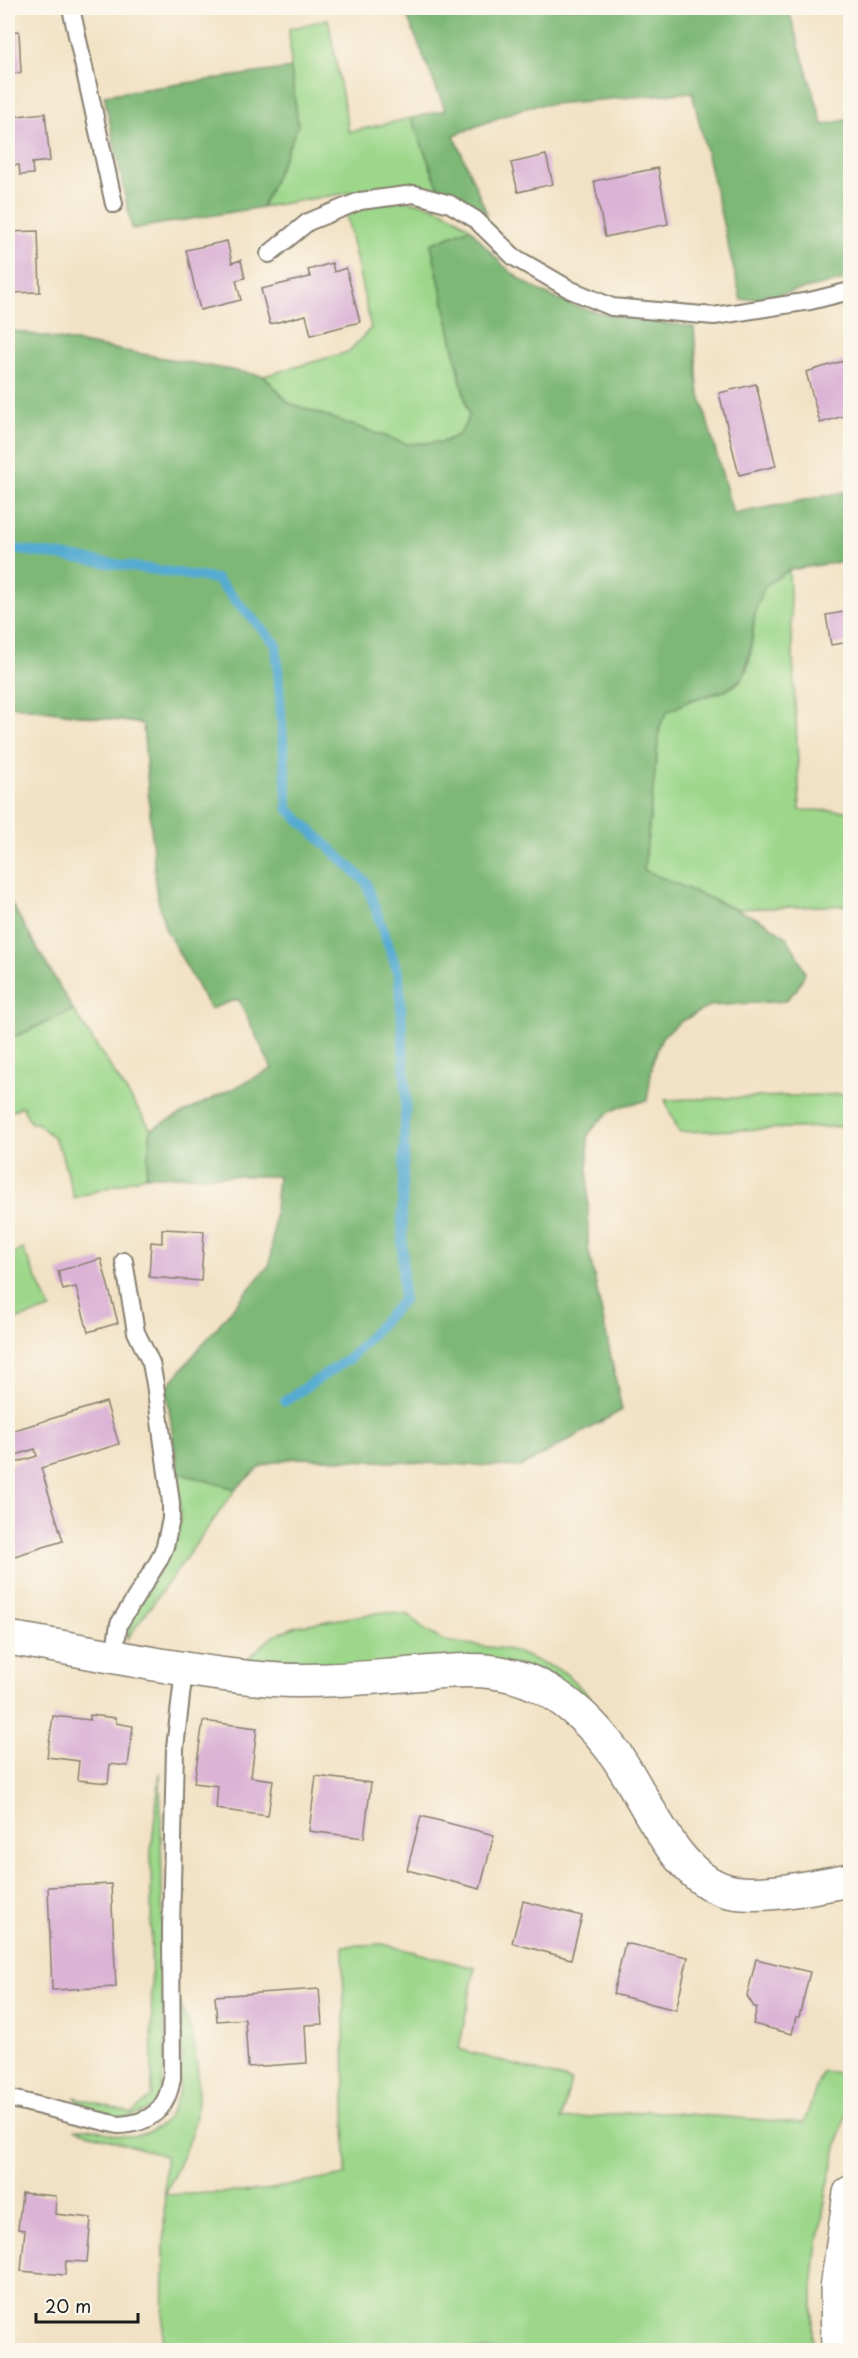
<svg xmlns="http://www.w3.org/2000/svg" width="858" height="2358" font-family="'Playpen Sans',sans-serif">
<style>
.green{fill:#9cd78a;stroke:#5c7a53;stroke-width:1.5}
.forest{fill:#7db876;stroke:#4c6a49;stroke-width:1.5}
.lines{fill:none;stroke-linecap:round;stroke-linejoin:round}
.stream{stroke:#56abd2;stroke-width:10}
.building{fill:#dbb3d6}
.service-casing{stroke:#877f70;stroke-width:20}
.minor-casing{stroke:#877f70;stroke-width:36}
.tertiary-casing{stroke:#877f70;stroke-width:36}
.service{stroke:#fff;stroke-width:16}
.minor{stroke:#fff;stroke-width:33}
.tertiary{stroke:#fff;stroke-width:33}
</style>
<rect width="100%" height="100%" fill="#fbf7ec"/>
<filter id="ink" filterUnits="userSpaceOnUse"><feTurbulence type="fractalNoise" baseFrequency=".0167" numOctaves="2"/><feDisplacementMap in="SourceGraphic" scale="12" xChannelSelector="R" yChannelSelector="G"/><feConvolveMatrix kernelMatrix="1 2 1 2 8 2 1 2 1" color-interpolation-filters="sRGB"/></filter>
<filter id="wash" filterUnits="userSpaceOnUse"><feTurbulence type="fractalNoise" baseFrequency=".008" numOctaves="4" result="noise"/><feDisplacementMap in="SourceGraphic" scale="24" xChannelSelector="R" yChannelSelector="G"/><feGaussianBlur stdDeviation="1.35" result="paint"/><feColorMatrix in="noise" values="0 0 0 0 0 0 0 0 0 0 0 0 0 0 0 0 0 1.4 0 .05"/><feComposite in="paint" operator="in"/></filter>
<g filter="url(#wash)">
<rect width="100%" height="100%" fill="#f2e2c5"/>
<path class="green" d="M328,19l21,113 62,-14 29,73 -22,-7 -77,10 -79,13 36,-81 -7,-58 -2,-39z
M400,200c33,4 44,8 70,28l-39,16 38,173 -9,17 -17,8 -36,2 -118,-41 -25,-27 84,-24 23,-24 -25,-115 29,-9z
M789,570l11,240 50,1v94l-115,4 -91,-38 16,-145c2,-4 3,-10 6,-13 15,-17 66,-15 78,-37 13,-23 4,-69 22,-91 5,-6 16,-10 23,-15z
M73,1010l78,119 -5,47 -72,22 -13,-46 -7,-14 -17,-15h-6l-9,-17 -14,7v-77h9z
M850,1094v32l-171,6 -14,-32z
M23,1249l28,60 -43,13v-66z
M178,1473l58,16 -109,150c-1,-32 35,-63 47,-93 10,-23 5,-50 4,-73z
M384,1612l25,3 17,16 18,10 67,9 53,22 23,22 36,50 -54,-49 -205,-25 -122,-6 30,-27 24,-11z
M160,1773l5,281c-2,15 -1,34 -7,47 -3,6 -10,8 -15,11 -24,11 -52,6 -68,-15l57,16 20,-17 -1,-245z
M383,1944l92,24 -16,81 112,32 -10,39 86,-9 157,12 18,-52 28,3v32l-8,20 -15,63 -10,61 -4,38v62h-650l2,-194 -89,-27c15,-5 33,7 49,7 70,0 56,-84 55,-131 18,33 24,90 12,126 -7,22 -18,43 -27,64l96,-4 85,-16 -3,-229z"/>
<path class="forest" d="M404,8h384l35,117 27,-6v160l-82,18 -27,3 -49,-208 -163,14 -75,29 33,79 -47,-23 -29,-73 34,-8z
M291,68l7,58 -36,81 -130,22 -28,-134z
M470,228c11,13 22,27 34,38 53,47 123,53 190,61l4,60 35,127 117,-23v69l-61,10 -24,16 -10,25 -4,36 -7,29 -17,14 -36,10 -24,12 -7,14 -16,144 121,52 22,16 11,18 7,17 -8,16 -12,12 -75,5 -30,16 -18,15 -9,24 -6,40c-29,4 -41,9 -59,34v112l34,163 -101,57 -224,-9c-33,4 -37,7 -61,31l-58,-16 -12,-85 104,-124 8,-88h-132l5,-47 121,-60 -34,-70 -28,10 -45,-81 -9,-37 -13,-167 -135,-19v-375l256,46 25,27 118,41 36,-2 17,-8 9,-17 -38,-173z
M8,898l65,112 -57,26h-8z"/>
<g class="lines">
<path class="stream" d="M8,548l208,31 60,65 12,165 78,73 33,93 7,118 -4,116 1,91 -53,58 -65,43"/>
</g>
<g id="blocks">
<path class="building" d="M19,31l2,42h-13v-41z
M45,113l5,48 -18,2 1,11 -13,1 -1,-10 -11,1v-49z
M546,155l7,29 -35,8 -7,-29z
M658,168l10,56 -63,13 -11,-56z
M38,231l2,61 -32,1v-61z
M227,241l5,22 9,-3 4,18 -9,2 5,20 -41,10 -14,-60z
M332,263l2,9 12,-4 14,54 -49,13 -5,-20 -36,9 -9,-35 49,-12 -2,-7z
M850,359v55l-30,9 -14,-51z
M756,384l20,82 -37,9 -20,-82z
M850,611v31l-19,3 -5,-30z
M162,1229l42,2 -3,50 -52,-4 2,-35 11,1z
M101,1259l17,64 -30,9 -12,-45 -13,3 -5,-19z
M106,1402l13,42 -78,24 22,73 -55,17v-93l29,-9 -2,-7 -22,7 -5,-24z
M90,1715l26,3v5l17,3 -5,40 -18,-2 -2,19 -31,-3 2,-19 -32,-4 6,-41 37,4z
M203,1721l54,7 -6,49 22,3 -5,36 -52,-7 2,-23 -24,-3z
M316,1776l55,7 -7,55 -55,-7z
M421,1816l73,19 -14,54 -73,-19z
M111,1884l5,103 -64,3 -4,-103z
M523,1901l59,15 -11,43 -59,-16z
M625,1943l63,14 -12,53 -63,-16z
M756,1959l54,13 -11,45h-3l-4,17 -39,-10 4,-17h-3l-7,-11z
M319,1989l3,35 -17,1 2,38 -59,4 -3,-48 -28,2 -2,-25z
M22,2193l34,3 -1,18 36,4 -4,44 -21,-1 -1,14 -44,-4 4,-41 -7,-1z"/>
</g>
</g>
<g filter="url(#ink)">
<use href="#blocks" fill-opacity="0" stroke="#877f70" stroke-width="1.5"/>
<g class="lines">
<defs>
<path id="service" d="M71,8l43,196
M269,254l39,-32 52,-21 54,-7 36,10 25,15 39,38 57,33 41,17 102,9 96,-15 40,-10
M114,1656l5,-32 40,-64 6,-14 6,-27v-16l-16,-119 -4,-21 -15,-31 -12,-71
M8,2098l110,27c32,-1 49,-15 54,-47l-1,-147 4,-183 9,-78"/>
<path id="minor" d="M8,1638c90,14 180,36 272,42 41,2 82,-2 123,-5 51,-5 98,-12 144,15 26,15 48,37 66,61 31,41 60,127 115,140 36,8 86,-5 122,-11"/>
<path id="tertiary" d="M838,2350l-1,-62 13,-95"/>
</defs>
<use href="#service" class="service-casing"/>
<use href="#minor" class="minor-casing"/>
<use href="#tertiary" class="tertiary-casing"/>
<use href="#service" class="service"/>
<use href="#minor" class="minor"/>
<use href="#tertiary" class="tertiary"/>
</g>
</g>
<rect width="858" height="2358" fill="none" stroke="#fbf7ec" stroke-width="30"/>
<path d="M36 2313v9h102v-9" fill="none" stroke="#1c1c1c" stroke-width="3"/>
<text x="45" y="2313" font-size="18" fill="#1c1c1c" stroke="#fbf7ec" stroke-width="4.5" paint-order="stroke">20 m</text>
</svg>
